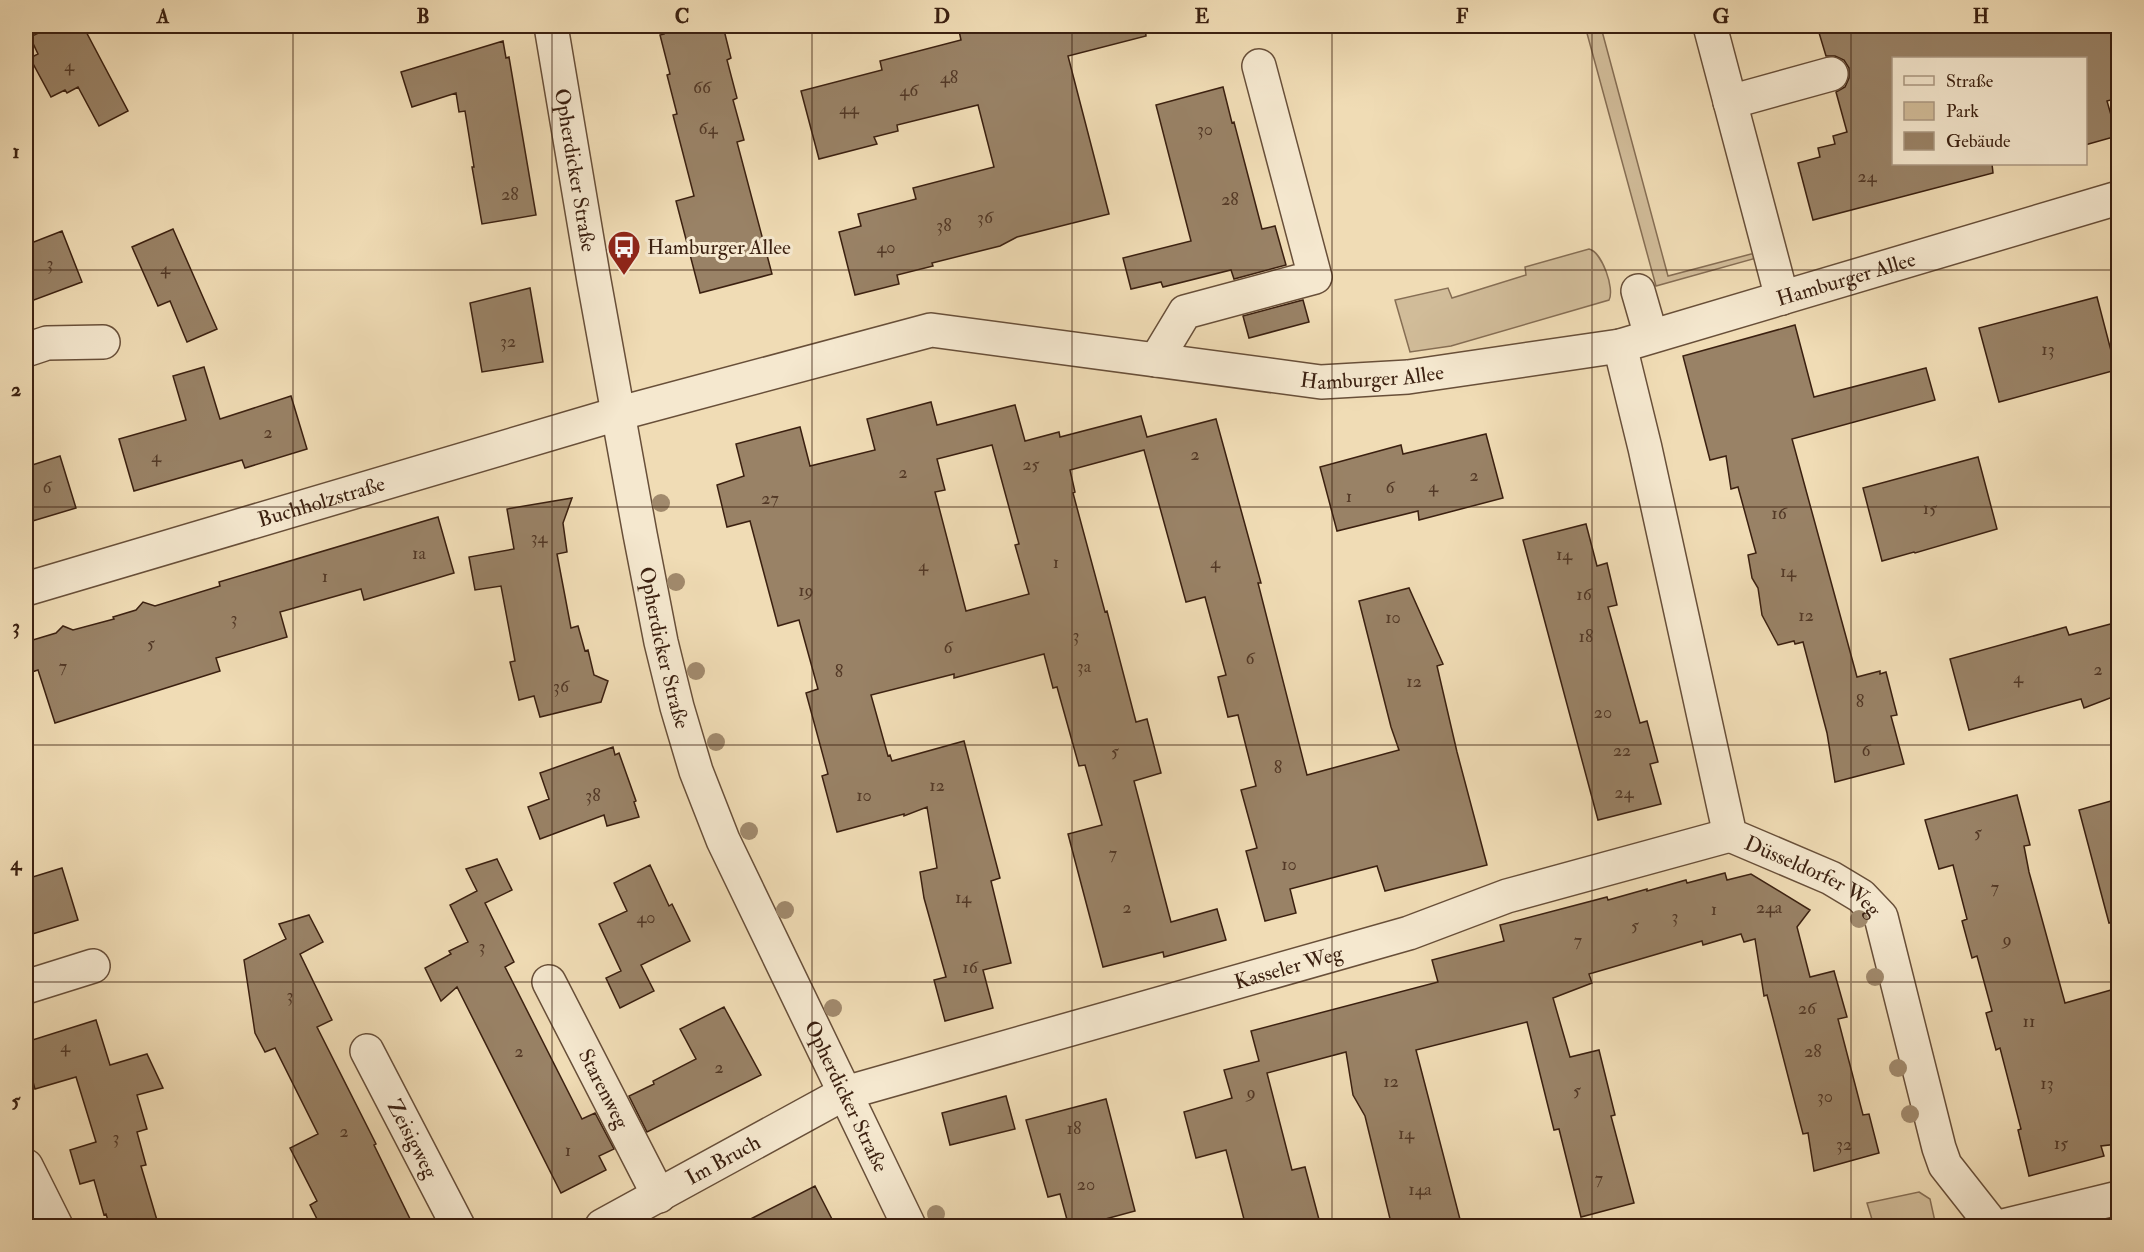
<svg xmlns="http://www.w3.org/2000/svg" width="2144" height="1252" font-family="'IM FELL Double Pica',serif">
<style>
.green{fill:#d1bc99;stroke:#866e54;stroke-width:1.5}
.building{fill:#998266;stroke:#3b2010;stroke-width:1.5;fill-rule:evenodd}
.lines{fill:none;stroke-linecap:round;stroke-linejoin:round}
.minor-casing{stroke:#684f39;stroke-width:36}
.minor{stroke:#f5e8cf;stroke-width:33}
.tree{fill:#a18a6d}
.grid{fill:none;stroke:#3b2010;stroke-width:1.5;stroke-opacity:0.55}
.labels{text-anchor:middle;stroke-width:6;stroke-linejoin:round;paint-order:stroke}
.number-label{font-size:18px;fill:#523826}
.street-label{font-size:21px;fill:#3b2010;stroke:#f5e8cf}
.poi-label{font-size:21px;fill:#3b2010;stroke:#f5e8cf;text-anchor:start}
.neatline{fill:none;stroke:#3b2010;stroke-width:2}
.grid-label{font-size:20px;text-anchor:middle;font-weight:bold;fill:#3b2010}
</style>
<rect width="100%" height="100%" fill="#f0dcb5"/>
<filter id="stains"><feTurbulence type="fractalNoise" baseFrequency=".00333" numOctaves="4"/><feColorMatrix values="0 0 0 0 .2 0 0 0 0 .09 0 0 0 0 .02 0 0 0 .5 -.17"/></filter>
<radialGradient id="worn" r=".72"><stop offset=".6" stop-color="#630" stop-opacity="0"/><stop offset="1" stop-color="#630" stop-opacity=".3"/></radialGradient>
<path class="green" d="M1585,26h37l-20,5 66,245 83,-22h4l-2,5 -97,27z
M1589,249c13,3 26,40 20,51l-158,46 -41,6 -15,-52 53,-12 4,10 74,-23 -1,-8z
M1919,1192l11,7 6,27h-62l-7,-23z"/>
<path class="building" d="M53,26h30l45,85 -29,15 -21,-39 -11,6 -2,-3 -14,7 -21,-39 8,-4 -8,-17z
M661,26h62l8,32 -4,2 10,38 -4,2 11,40 -7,2 35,132 -72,19 -24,-92 18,-5 -21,-81 4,-1 -10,-39 3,-1 -10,-39 4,-1z
M958,26h187l1,10 -78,20 41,158 -92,23 -17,9 -68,17 1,3 -36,9 2,9 -44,11 -16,-63 22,-6 -3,-12 58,-15 -3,-11 81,-21 -16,-62 -81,20 1,6 -24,6 3,7 -58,15 -18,-68 81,-21 -2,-9 81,-21z
M1817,26h301v72l-11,3 10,35 -32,9v-87h-192v106h99l1,9 -180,47 -15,-57 22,-6 -2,-9 17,-4 -2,-8 14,-4 -11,-40 9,-5 4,-9v-10l-5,-8 -9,-4h-9z
M503,41l3,17 3,-1 27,158 -54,9 -10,-57h2l-9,-56 -6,1 -3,-19 -44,14 -11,-35z
M1223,87l9,36 2,-1 28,107 13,-3 11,39 -52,14 -3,-9 -68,17 -2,-5 -30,7 -8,-31 68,-17 -35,-136z
M173,229l44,100 -30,13 -17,-41 -12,5 -26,-59z
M62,231l20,51 -56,21v-58z
M530,288l13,74 -61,10 -12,-69z
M2097,297l19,73 -117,32 -20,-74z
M1303,300l6,22 -60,16 -6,-22z
M1795,325l19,72 112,-29 9,32 -143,39 65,238 23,-6v3l6,-2 11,43 -6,1 13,48 -69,18 -8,-49 -24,-91 -8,2 -1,-3 -16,4 -16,-30 -4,-27 -6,-10 -4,-23 8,-2 -18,-66 -7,2 -5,-33 -16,4 -27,-104z
M204,367l16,52 71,-23 16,53 -62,19 -3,-8 -108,31 -15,-52 67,-19 -13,-44z
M931,402l6,23 78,-20 10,36 34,-9 1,5 81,-21 6,21 69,-18 45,164h-3l49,192 92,-25 -8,-23 -32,-126 50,-13 34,76 -6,2 20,86 30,113 -102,26 -8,-25 -87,23 6,24 -31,8 -19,-70 11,-3 -16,-58 15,-4 -18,-71 -10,2 -10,-40 8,-2 -21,-78 -19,5 -42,-152 -74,20 5,22 -2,1 32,119 2,-1 29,111 11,-3 14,54 -27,8 37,141 46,-13 9,31 -62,17 -1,-5 -60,15 -35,-133 34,-9 -17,-60 -6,1 -22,-79 -4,1 -9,-34 -90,24v-4l-83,21 17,61 2,-1 2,6 72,-20 36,137 -9,3 20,82 -28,7 10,38 -48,13 -11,-41 12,-3 -22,-79 -4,-26 17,-4 -10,-61 -23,9v-2l-67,18 -15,-56 6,-2 -22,-81 12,-4 -19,-69 -21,6 -28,-105 -23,6 -10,-42 27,-9 -8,-32 64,-17 10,39 65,-16 -8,-31zM992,445l27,99 -4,1 14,49 -63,17 -31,-119 10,-2 -8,-31z
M1486,434l17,64 -84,22 -1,-9 -81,20 -17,-64 81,-22 2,9z
M60,456l16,52 -50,15v-56z
M1978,457l19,72 -82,24 -1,-1 -32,9 -19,-73z
M572,498l-9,25 4,29 -10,2 14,74 7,-2 7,25 3,-1 6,25 14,6 -7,21 -61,15 -6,-21 -15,4 -9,-38 5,-1 -14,-75 -26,4 -6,-33 45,-8 -7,-40z
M438,517l16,56 -90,27 -3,-11 -81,23 7,25 -71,21 4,13 -165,52 -17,-53 -12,4v-32l30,-9 7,-7 10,4 41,-11 -1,-2 23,-7 7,-8 12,4 65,-20 -1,-4z
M1586,524l11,42 10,-3 10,42 -9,2 32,116 7,-2 11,41 -8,2 11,40 -63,16 -75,-280z
M2118,622v73l-34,13 -3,-9 -112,31 -19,-71 116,-32 3,8z
M613,747l2,8 4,-2 17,48 -2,1 5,15 -32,9 -3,-11 -64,24 -12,-32 21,-8 -9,-26z
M2017,795l13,50 -6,1 5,26 36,131 53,-15v156l-17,2 3,10 -75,20 -11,-46 3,-1 -21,-81 -4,2 -10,-37 6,-2 -15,-55 -5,2 -10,-37 5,-2 -14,-54 -14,4 -14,-49z
M2118,799v122l-9,2 -30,-113z
M497,859l15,31 -27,13 29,59 -9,5 77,152 13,-6 19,36 -15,7 7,14 -45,23 -104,-206 -16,14 -16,-33 26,-14 -2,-3 19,-9 -18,-37 27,-14 -11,-22z
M650,865l19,41 3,-2 18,37 -49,24 13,26 -34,17 -14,-30 15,-7 -22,-47 28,-13 -13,-28z
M62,868l16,52 -52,16v-57z
M1725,873l2,7 24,-6 59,36 -13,17 13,50 24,-6 13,46 -9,2 25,96 6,-1 10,39 -65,18 -6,-38 -5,1 -36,-139 -3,1 -9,-57 -11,3 -3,-8 -38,11 -1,-4 -113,33 3,9 -39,15 17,59 29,-7 16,65 -4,1 23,87 -53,14 -22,-88 -5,1 -27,-108 -111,28 46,177h-70l-27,-111 -12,-21 -7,-43 -79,21 25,97 13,-3 16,60h-75l-20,-77 -30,8 -12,-46 48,-14 -8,-28 35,-9 -8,-30 187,-49 -6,-22 72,-19 -4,-16 107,-28 1,3 39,-11v2l39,-11 1,3z
M309,915l14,27 -23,12 32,66 -15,7 59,117 -2,1 40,82h-93l-11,-22 7,-4 -27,-53 28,-14 -43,-86 -10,4 -10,-19 -11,-73 42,-21 -7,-15z
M724,1007l37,68 -114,57 -18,-36 25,-12 -1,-3 43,-22 -16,-30z
M96,1020l14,45 37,-11 16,34 -26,7 10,34 -10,3 9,33 -5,1 18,61h-49l-4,-13 -2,1 -10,-35 -14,4 -10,-34 26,-8 -20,-65 -41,12 -9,-32v-15z
M1006,1096l9,33 -65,16 -8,-32z
M1106,1099l29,112 -59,16h-7l-9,-33 -12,3 -22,-77z
M815,1186l21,41h-101z"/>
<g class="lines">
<defs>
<g id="minor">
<path id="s1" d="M551,26l43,255 46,253 21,108 16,65 19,64 27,69 186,386"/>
<path d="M1710,26l72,272"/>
<path d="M1730,102l101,-28"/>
<path d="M1638,291l13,45"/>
<path id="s2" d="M1620,346l25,102 85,387 101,43 30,18 20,21 58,231 6,17 48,61"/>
<path d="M26,350l21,-7 56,-1"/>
<path d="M1156,360l29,-48 130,-35 -56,-211"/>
<path id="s3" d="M26,589l591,-175 314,-84 390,52 87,-5 212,-31 498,-148"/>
<path id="s4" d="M549,982l110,214"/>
<path d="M26,987l67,-21"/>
<path id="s5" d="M367,1051l91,175"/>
<path d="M26,1166l30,60"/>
<path id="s6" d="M602,1226l243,-133 564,-160 98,-37 223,-61"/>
<path d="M2003,1226l115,-28"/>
</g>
</defs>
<use href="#minor" class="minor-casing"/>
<use href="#minor" class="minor"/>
</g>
<g class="tree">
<circle cx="661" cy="503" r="9"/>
<circle cx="676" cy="582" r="9"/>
<circle cx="696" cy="671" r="9"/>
<circle cx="716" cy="742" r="9"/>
<circle cx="749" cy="831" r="9"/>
<circle cx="785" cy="910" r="9"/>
<circle cx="1859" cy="919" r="9"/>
<circle cx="1875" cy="977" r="9"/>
<circle cx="833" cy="1008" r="9"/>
<circle cx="1898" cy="1068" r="9"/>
<circle cx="1910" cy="1114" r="9"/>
<circle cx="936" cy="1214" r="9"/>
</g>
<path class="grid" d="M293,26v1200M552,26v1200M812,26v1200M1072,26v1200M1332,26v1200M1592,26v1200M1851,26v1200M26,270h2092M26,507h2092M26,745h2092M26,982h2092"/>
<defs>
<symbol id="bus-pin" viewBox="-11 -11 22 30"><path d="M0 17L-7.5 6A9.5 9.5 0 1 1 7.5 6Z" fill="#8f2418" stroke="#f5e8cf"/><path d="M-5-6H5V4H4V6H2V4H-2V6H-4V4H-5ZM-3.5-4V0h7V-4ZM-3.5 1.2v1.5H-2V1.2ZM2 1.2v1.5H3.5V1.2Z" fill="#fff"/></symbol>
</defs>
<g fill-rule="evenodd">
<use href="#bus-pin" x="605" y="228" width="38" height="52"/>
</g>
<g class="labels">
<g class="number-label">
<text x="69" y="71">4</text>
<text x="949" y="83">48</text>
<text x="702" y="93">66</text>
<text x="909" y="96">46</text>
<text x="849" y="114">44</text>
<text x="708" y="134">64</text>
<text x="1205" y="135">30</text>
<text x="1867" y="182">24</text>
<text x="510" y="200">28</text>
<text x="1230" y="205">28</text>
<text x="985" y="223">36</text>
<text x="944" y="231">38</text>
<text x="886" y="253">40</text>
<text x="50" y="269">3</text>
<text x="165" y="274">4</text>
<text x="508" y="347">32</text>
<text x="2048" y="355">13</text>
<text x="268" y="438">2</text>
<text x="1195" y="460">2</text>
<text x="156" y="462">4</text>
<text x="1031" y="470">25</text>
<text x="903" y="478">2</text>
<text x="1474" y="481">2</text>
<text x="1433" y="492">4</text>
<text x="47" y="493">6</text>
<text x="1390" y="493">6</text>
<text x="1349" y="502">1</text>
<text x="770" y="504">27</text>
<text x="1930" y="514">15</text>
<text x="1779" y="519">16</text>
<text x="539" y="543">34</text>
<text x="419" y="559">1a</text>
<text x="1564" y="560">14</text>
<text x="1056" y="568">1</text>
<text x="1215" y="568">4</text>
<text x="923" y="571">4</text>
<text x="1788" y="577">14</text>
<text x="325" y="582">1</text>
<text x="806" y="596">19</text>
<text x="1584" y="600">16</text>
<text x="1806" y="621">12</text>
<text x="1393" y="623">10</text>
<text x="234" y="624">3</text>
<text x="1076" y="641">3</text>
<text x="1586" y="642">18</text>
<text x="151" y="649">5</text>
<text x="948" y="653">6</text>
<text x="1250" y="664">6</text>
<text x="63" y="672">7</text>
<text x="1084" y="672">3a</text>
<text x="2098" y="675">2</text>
<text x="839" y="677">8</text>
<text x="2018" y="683">4</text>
<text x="1414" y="687">12</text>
<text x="561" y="692">36</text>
<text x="1860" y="707">8</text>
<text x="1603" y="718">20</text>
<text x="1622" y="756">22</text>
<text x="1866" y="756">6</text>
<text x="1115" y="757">5</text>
<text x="1278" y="773">8</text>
<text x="937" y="791">12</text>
<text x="1624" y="798">24</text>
<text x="593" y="801">38</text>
<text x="864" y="801">10</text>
<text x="1978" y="838">5</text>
<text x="1113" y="859">7</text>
<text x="1289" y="870">10</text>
<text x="1995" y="893">7</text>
<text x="963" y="903">14</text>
<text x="1127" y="913">2</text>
<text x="1769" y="913">24a</text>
<text x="1714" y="915">1</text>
<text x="1675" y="922">3</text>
<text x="646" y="923">40</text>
<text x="1635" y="931">5</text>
<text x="2007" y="945">9</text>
<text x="1578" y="946">7</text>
<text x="482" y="952">3</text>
<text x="970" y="973">16</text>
<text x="290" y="1001">3</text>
<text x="1807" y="1014">26</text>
<text x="2029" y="1027">11</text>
<text x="65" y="1052">4</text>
<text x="519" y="1057">2</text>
<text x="1813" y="1057">28</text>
<text x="719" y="1073">2</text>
<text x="1391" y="1087">12</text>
<text x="2047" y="1089">13</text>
<text x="1577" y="1096">5</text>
<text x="1251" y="1098">9</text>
<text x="1825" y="1102">30</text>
<text x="1074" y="1134">18</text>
<text x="344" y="1137">2</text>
<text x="1406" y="1139">14</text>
<text x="116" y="1143">3</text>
<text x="2061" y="1149">15</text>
<text x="1844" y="1150">32</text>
<text x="568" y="1156">1</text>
<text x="1599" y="1184">7</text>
<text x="1086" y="1190">20</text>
<text x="1420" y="1195">14a</text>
</g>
<g class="street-label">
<text dy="7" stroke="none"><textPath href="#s1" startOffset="146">Opherdicker Straße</textPath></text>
<text dy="7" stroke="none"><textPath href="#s3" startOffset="1872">Hamburger Allee</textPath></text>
<text dy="7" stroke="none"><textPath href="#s3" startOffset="1386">Hamburger Allee</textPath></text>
<text dy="7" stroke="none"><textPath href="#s3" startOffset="308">Buchholzstraße</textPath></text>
<text dy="7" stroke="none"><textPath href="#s1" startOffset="632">Opherdicker Straße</textPath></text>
<text dy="7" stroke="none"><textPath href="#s2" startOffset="594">Düsseldorfer Weg</textPath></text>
<text dy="7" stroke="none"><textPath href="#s6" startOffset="738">Kasseler Weg</textPath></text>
<text dy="7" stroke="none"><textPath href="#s4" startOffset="120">Starenweg</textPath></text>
<text dy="7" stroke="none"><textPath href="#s1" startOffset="1118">Opherdicker Straße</textPath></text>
<text dy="7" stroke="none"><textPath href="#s5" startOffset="99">Zeisigweg</textPath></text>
<text dy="7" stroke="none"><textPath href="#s6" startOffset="138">Im Bruch</textPath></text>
</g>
<g class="poi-label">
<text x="647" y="254">Hamburger Allee</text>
</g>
</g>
<rect width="2144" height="1252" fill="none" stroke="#f0dcb5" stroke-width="66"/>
<rect x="1892" y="57" width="195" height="108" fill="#f5e8cf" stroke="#ab9883" stroke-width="1.5"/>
<rect x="1904" y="76" width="30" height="9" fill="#f5e8cf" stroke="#ab9883" stroke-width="1.5"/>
<text x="1946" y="87" font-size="18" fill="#3b2010">Straße</text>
<rect x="1904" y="102" width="30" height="18" fill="#d1bc99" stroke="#ab9883" stroke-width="1.5"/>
<text x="1946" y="117" font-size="18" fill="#3b2010">Park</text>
<rect x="1904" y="132" width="30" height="18" fill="#998266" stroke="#ab9883" stroke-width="1.5"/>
<text x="1946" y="147" font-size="18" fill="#3b2010">Gebäude</text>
<rect x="33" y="33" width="2078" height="1186" class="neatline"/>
<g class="grid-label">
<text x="163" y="23">A</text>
<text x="423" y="23">B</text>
<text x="682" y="23">C</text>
<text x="942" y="23">D</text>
<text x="1202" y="23">E</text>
<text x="1462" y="23">F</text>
<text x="1721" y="23">G</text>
<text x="1981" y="23">H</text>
<text x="16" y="158">1</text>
<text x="16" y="396">2</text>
<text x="16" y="633">3</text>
<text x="16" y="870">4</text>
<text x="16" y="1107">5</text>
</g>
<rect width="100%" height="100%" filter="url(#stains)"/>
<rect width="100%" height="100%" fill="url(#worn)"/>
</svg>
